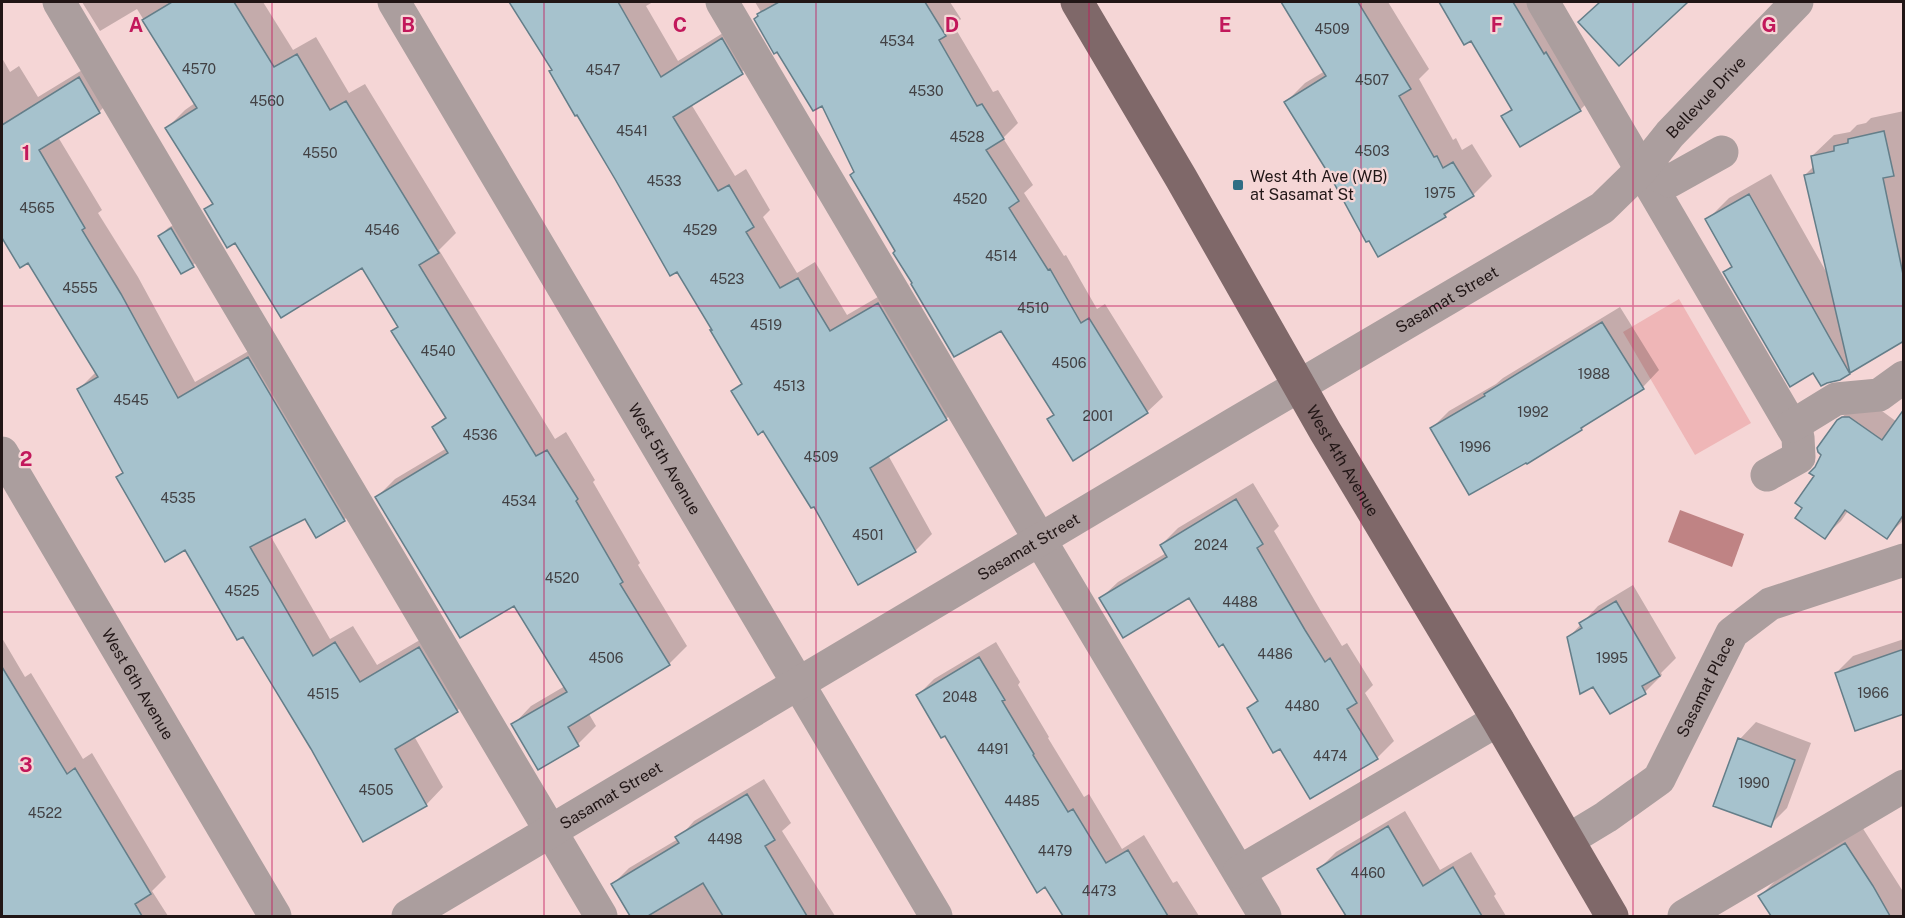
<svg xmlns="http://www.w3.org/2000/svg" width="1905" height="918" font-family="'Public Sans',sans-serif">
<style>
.green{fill:#efb6b7}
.water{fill:#bf8384}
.shadow{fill:#0003}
.building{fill:#a6c2cd;stroke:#647e89;stroke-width:1.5}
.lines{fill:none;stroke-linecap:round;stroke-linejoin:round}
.minor{stroke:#ab9e9e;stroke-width:33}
.major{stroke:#7f6869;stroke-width:33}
.grid{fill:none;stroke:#c2185b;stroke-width:1.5;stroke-opacity:0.55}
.poi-dot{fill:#306d84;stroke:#f5d6d6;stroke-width:2}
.labels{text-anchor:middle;stroke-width:4.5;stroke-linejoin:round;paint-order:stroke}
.number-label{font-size:14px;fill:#424144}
.street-label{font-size:16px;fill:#211616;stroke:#f5d6d6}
.poi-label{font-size:16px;fill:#211616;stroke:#f5d6d6;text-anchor:start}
.grid-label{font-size:20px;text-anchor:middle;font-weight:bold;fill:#c2185b;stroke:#f5d6d6;stroke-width:4.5;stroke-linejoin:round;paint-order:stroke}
</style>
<rect width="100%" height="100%" fill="#f5d6d6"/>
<path class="green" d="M1679,299l72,124 -56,32 -72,-123z"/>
<path class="water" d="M1680,510l64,24 -12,33 -64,-25z"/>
<path class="shadow" d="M82,2h181l30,48 23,-13 33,56 16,-9 91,149 -17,17 116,189 11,-7 29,48 -2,2 47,81 -2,2 49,81 -18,18 -80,50 7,12 -18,18 -65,-19 18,-19 34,-20 -50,-82 -138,-107 18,-18 52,-31 -13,-21 12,-11 -53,-85 6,-5 -36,-60 -157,-56 7,-8 -46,-74 18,-18 10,-7 -58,-94 -37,22z
M511,2h142l-7,4 32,55 61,-38 19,33 -16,16 -51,32 44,72 11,-7 24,41 -7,7 34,56 18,-11 32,53 48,-28 68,116 -17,16 -58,36 44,79 -17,17 -100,-47 -51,-75 -31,-38 10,-9 -66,-112z
M755,2h195l11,17 -7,7 39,66 5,-2 20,33 -15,15 30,47 -9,8 40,63 2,-1 31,54 8,-5 58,93 -16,15 -98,8 6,-6 -53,-85 -88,-46 -92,-180 -62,-88 1,-3z
M1283,2h105l41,67 -10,10 34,61 3,-2 6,12 10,-6 20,32 -19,19 -16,10 -12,11 -66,39 -93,-153 19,-19 20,-12z
M1452,2h88l57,91 -17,17 -60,35 -17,-28 9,-9 -40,-69 -27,-31z
M1601,2h84l-9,8 -96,12z
M2,58l8,14 9,-6 19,31 59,-36 20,33 -18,18 -41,25 44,73 -4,3 40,64 57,105 71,-41 95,161 -17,18 -39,-3 -35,18 60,104 23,-13 24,39 60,-35 37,63 -17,18 -43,25 29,51 -17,18 -114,-57 -68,-113 -58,-87 -68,-71 6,-6 -45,-82 18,-18 -68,-110 -9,5 -18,-31z
M1904,111v88l-2,2 2,3v125l-33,22 -22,22 -35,-2 -89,-99 7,-7 -25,-45 22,-22 42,-24 57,101 -23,-100 9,-9 -2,-10 22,-21 16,-3 7,-7 9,-2 5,-5z
M180,221l22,36 -9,8 -12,7 -21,-36 8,-8z
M1620,307l39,63 -16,17 -53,33 -8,9 -54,33 -96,-34 17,-17 47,-27 7,-6z
M1867,400l30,22 7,-10v108l-18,17 -38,-26 -7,10 -17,16 -20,-30 12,-31v-9l22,-46 18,-17z
M1253,483l26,43 -5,5 48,82 20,33 5,-3 26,42 -8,8 29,48 -17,17 -97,-11 -31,-38 9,-10 -34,-57 -35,-46 -88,2 17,-16 48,-29 -5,-8 17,-17z
M1633,585l43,73 -15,15 1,2 -17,17 -35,20 -41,-75 29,-31z
M2,638l23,39 6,-4 52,86 9,-6 74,124 -14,14 16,25h-166z
M1904,639v73l-68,-39 17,-17z
M996,642l24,40 -2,3 31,52 -1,1 36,59 5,-3 33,55 22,-14 29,48 4,-2 22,35h-134l-119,-182 -28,-39 16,-16z
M1756,722l55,21 -24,65 -17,17 -30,-86z
M764,779l27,44 -9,8 53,85h-203l-19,-32 16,-16 49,-29 16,-18z
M1405,811l35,59 31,-18 25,42 -2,2 12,20h-135l-5,-8 -15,8h-3l-29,-47 17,-17z
M1862,827l42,66v23h-131l-13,-20 17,-17z"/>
<path class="building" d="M172,2h62l40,65 23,-13 33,56 16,-9 93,152 -20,12 117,191 11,-6 31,49 -2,2 47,81 -3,2 50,81 -102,62 11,19 -41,24 -27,-46 56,-32 -53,-86 -54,32 -85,-141 73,-44 -16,-26 14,-9 -55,-87 7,-4 -36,-59 -81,50 -46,-75 -8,5 -23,-39 9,-5 -48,-76 32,-20 -55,-88z
M509,2h109l43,75 61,-39 21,36 -70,43 45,74 11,-6 25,42 -8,5 34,56 18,-10 32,53 48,-28 69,117 -77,48 46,84 -58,33 -44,-78 -3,1 -48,-77 -5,4 -27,-44 11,-7 -32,-54h2l-35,-58 -7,4 -55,-97 -38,-64 -2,1 -26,-45 3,-1z
M779,2h146l21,34 -7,4 38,66 5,-2 22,35 -18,11 33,51 -10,7 39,62 2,-1 31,54 8,-5 59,95 -75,48 -26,-42 7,-4 -53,-84 -47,26 -43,-73 1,-1 -19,-30 2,-2 -45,-76 4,-3 -32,-66 -9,5 -36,-59 -3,2 -20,-35 4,-3 -1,-2z
M1281,2h77l53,87 -12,7 35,61 3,-1 6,12 10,-6 21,34 -30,18 2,3 -68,40 -9,-16 -3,1 -36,-66 -46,-74 42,-26z
M1439,2h74l31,52 2,-2 35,59 -61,36 -19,-31 11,-6 -41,-69 -7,4z
M1600,2h88l-69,64 -41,-44z
M79,77l21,36 -61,37 46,78 -3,2 39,64 57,104 70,-41 97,164 -29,17 -11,-19 -55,28 63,109 22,-14 25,40 59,-35 39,65 -63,37 32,57 -64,36 -52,-93 -68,-112 -6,3 -52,-90 -20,12 -49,-85 7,-4 -46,-84 21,-12 -70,-114 -8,5 -18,-30v-113z
M1884,131l10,45 -11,2 21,101v62l-54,32 -46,-198 10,-2 -3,-17 23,-5v-5l14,-3v-4z
M1749,194l101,180 -10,6 -13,3 -6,3 -8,-13 -23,14 -67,-115 9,-5 -27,-48z
M171,228l23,39 -13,7 -23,-38z
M1602,322l42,67 -63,39 1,2 -55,34 -1,-1 -57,32 -39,-67 55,-32 -1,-2z
M1904,409v105l-17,25 -42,-29 -20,29 -30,-21 7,-10 -7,-5 19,-27 -5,-3 6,-6 6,-12 -3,-3 -1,-4 20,-28 5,-3h7l33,23z
M1236,499l27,45 -6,4 48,82 20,32 5,-4 27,45 -10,6 31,50 -68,40 -30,-50 -7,4 -26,-45 11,-7 -35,-57 -4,3 -30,-49 -66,40 -24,-40 68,-41 -7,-12z
M1616,601l44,75 -18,10 4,8 -36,20 -17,-27 -13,7 -13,-57 15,-9 -3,-5z
M1904,649v65l-49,17 -20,-58z
M979,657l26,43 -3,1 32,53 -1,1 35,57 5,-3 33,54 22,-13 40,66h-105l-18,-29 -8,6 -92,-157 -4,2 -25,-43z
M2,667l65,107 8,-6 76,126 -16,10 7,12h-140z
M1738,738l57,22 -24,67 -58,-21z
M747,794l28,46 -10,6 42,70h-84l-20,-33 -55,33h-18l-19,-32 68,-41 -4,-6z
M1388,826l35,60 30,-19 29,49h-136l-29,-47z
M1845,843l28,43 17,30h-119l-13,-20z"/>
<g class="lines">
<g class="minor">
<path d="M59,2l542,914"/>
<path id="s1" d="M394,2l542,914"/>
<path d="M722,2l318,538 225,376"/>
<path d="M1543,2l255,435 1,20 -32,18"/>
<path d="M1642,169l28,12 52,-29"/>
<path d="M1792,426l44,-27 43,-4 25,-18"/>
<path id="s2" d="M2,453l273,463"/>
<path id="s3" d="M1568,840l38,-23 53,-38 73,-146 38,-29 134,-44"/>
<path d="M1239,872l259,-152"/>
<path id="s4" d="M408,916l826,-492 368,-216 40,-39 28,-35 127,-132"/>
<path d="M1684,916l220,-130"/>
</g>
<path class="major" id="s5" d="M1077,2l104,176 144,253 173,289 114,196"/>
</g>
<path class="grid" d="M272,2v914M544,2v914M816,2v914M1089,2v914M1361,2v914M1633,2v914M2,306h1902M2,612h1902"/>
<rect class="poi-dot" x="1232" y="179" width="12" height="12" rx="3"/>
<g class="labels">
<g class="number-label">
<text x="1332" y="34">4509</text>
<text x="897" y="46">4534</text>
<text x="199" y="74">4570</text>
<text x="603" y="75">4547</text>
<text x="1372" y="85">4507</text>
<text x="926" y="96">4530</text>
<text x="267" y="106">4560</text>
<text x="632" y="136">4541</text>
<text x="967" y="142">4528</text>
<text x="1372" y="156">4503</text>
<text x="320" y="158">4550</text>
<text x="664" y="186">4533</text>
<text x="1440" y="198">1975</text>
<text x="970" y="204">4520</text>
<text x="37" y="213">4565</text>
<text x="382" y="235">4546</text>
<text x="700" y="235">4529</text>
<text x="1001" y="261">4514</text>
<text x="727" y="284">4523</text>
<text x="80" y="293">4555</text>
<text x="1033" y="313">4510</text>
<text x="766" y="330">4519</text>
<text x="438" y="356">4540</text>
<text x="1069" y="368">4506</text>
<text x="1594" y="379">1988</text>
<text x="789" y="391">4513</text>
<text x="131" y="405">4545</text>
<text x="1533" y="417">1992</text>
<text x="1098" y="421">2001</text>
<text x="480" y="440">4536</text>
<text x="1475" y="452">1996</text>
<text x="821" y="462">4509</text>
<text x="178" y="503">4535</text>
<text x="519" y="506">4534</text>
<text x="868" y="540">4501</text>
<text x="1211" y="550">2024</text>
<text x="562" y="583">4520</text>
<text x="242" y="596">4525</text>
<text x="1240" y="607">4488</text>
<text x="1275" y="659">4486</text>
<text x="606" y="663">4506</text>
<text x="1612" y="663">1995</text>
<text x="1873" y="698">1966</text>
<text x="323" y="699">4515</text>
<text x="960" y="702">2048</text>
<text x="1302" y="711">4480</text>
<text x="993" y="754">4491</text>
<text x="1330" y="761">4474</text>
<text x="1754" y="788">1990</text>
<text x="376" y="795">4505</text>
<text x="1022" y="806">4485</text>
<text x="45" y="818">4522</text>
<text x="725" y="844">4498</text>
<text x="1055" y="856">4479</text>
<text x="1368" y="878">4460</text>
<text x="1099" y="896">4473</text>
</g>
<g class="street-label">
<text dy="6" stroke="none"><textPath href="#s4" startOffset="1540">Bellevue Drive</textPath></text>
<text dy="6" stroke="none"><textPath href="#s4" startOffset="1208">Sasamat Street</textPath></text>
<text dy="6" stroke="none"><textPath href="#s1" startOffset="531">West 5th Avenue</textPath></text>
<text dy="6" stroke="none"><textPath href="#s5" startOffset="530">West 4th Avenue</textPath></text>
<text dy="6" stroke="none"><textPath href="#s4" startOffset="722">Sasamat Street</textPath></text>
<text dy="6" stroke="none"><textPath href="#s2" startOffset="268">West 6th Avenue</textPath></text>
<text dy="6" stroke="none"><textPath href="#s3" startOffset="213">Sasamat Place</textPath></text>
<text dy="6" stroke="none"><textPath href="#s4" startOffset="236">Sasamat Street</textPath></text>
</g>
<g class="poi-label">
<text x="1250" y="182">West 4th Ave (WB)<tspan x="1250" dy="18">at Sasamat St</tspan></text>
</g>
</g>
<g class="grid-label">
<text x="136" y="32">A</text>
<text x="408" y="32">B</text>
<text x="680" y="32">C</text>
<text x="952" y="32">D</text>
<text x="1225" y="32">E</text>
<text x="1497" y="32">F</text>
<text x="1769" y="32">G</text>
<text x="26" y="160">1</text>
<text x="26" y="466">2</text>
<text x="26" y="772">3</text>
</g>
<rect width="1905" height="918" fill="none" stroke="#211616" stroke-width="6"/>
</svg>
